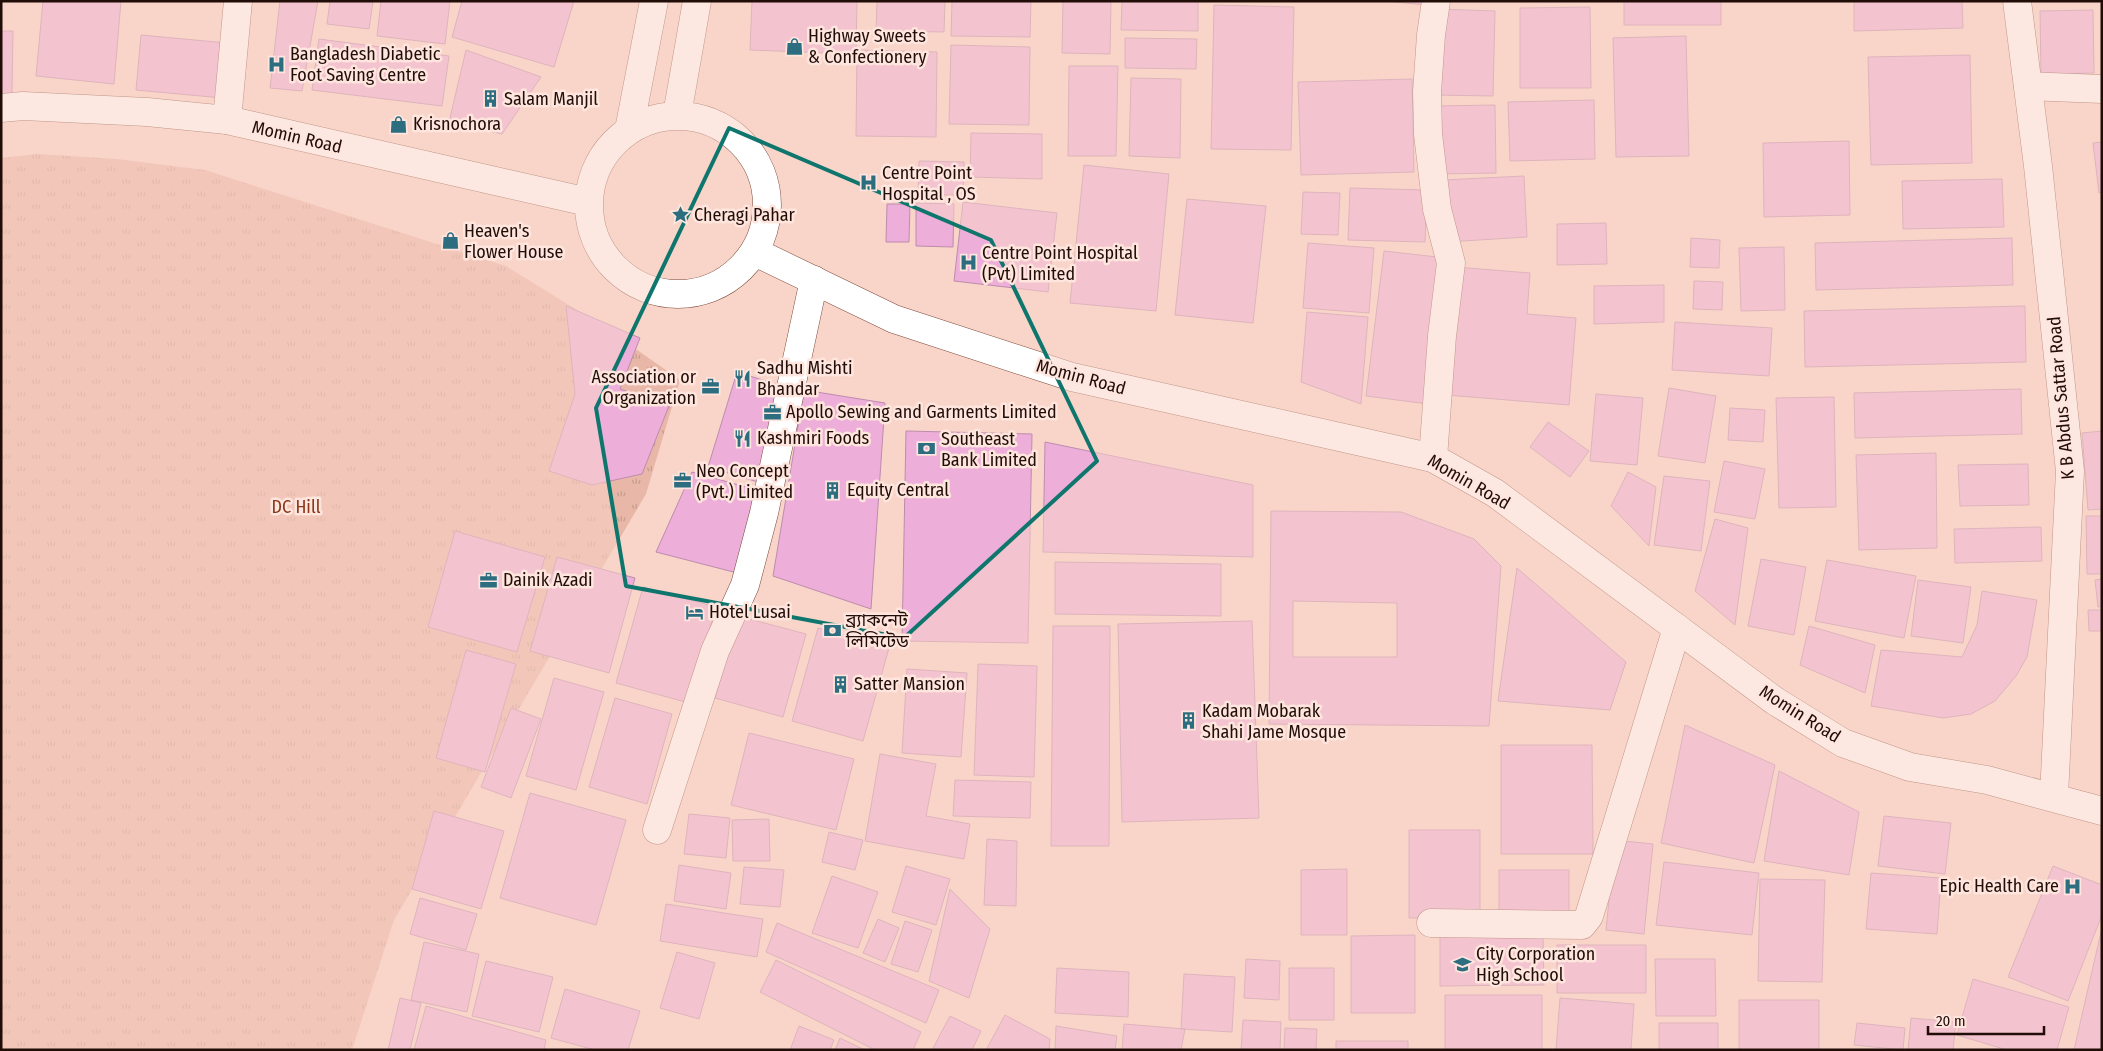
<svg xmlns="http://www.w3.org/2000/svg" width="2103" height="1051" font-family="'Fira Sans Condensed','Noto Sans Bengali',sans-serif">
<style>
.grass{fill:url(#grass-tufts)}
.building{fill:#edaed9;stroke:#bd8cad;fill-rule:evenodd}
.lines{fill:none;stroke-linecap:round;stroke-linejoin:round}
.minor-casing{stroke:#7d4a3a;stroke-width:29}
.tertiary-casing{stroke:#7d4a3a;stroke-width:29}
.secondary-casing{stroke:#7d4a3a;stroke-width:29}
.minor{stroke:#fff;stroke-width:28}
.tertiary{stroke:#fff;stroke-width:28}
.secondary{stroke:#fff;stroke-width:28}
.marked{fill:none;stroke:#0f766e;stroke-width:4;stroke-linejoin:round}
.labels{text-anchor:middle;stroke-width:5;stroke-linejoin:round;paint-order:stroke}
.poi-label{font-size:18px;fill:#210d07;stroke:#fee5dd;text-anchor:start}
.street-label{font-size:18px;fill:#210d07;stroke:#fee5dd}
.park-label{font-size:18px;fill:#8b3719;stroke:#fee5dd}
</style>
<defs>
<pattern id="grass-tufts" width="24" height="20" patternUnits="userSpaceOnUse" patternTransform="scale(1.25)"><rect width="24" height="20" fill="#e8b7a7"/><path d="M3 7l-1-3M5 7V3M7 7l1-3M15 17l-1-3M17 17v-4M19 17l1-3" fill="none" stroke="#c79c8e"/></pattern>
</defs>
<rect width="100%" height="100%" fill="#f9d5c9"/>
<path class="grass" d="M37,154l80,5 88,11 301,96 100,62 74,52 -34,114 -252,426 -42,130h-351v-892z"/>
<path class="building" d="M43,1h78l-7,83 -78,-8z
M280,1h38l-16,90 -32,-3z
M330,1h43l-4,28 -42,-5z
M381,1h69l-5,43 -68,-8z
M462,1h112l-20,66 -102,-30z
M752,1h105l-1,53 -106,-4z
M877,1h68l-1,31 -68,-1z
M952,1h79l-1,36 -79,-1z
M1063,1h48l-1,53 -48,-1z
M1122,1h76v30l-77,-1z
M1384,1h43v4z
M1624,1h97v24h-97z
M1854,1h108l1,27 -109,3z
M1214,5l80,2 -3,143 -80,-1z
M1590,7l1,81h-71v-80z
M1436,9l59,2 -2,85 -59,-1z
M2093,10l1,63 -53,1 -1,-63z
M1,31h12l-1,63h-11z
M141,35l86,8 -5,55 -86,-8z
M1686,36l3,120 -73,1 -3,-119z
M1125,38l72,1 -1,30 -71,-1z
M319,39l130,17 -7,50 -130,-16z
M951,45l79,2 -1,78 -80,-1z
M466,50l75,27 -39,57 -53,-12z
M857,50l80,2 -1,85 -80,-1z
M1970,55l2,108 -101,2 -3,-108z
M1069,66h49l-2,90h-48z
M1131,78l50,1 -1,79 -51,-2z
M1412,79l2,93 -113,3 -3,-93z
M1594,100l1,59 -85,2 -2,-59z
M1495,105l1,68 -59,1 -1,-68z
M971,133l71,1v45l-72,-2z
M1849,141l1,74 -86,2 -1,-74z
M2102,142v50l-3,1 -6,-50z
M919,161l45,1 -1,33h-45z
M1084,165l85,9 -13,137 -86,-8z
M1524,176l3,61 -80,5 -4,-62z
M2002,179l2,48 -101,2 -1,-48z
M1350,188l77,2 -2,52 -77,-2z
M1303,192l37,1 -2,42 -37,-1z
M1187,199l79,7 -13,117 -78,-8z
M963,202l94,11 -9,79 -94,-11z
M916,203l38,1 -1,43 -37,-1z
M887,204h23l-1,38h-23z
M1606,223l1,41 -50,1v-41z
M1691,238l29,2 -1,28 -29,-1z
M2012,238l1,47 -197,5 -1,-47z
M1308,243l66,5 -5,65 -66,-5z
M1784,247l1,63 -44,1 -2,-63z
M1384,251l62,7 -18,146 -62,-8z
M1456,267l74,6 -3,41 49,4 -7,87 -123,-10z
M1694,281l29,1 -1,28 -29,-1z
M1664,285v37l-70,2v-38z
M566,306l74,32 -20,51 49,17 -27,68 -50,11 -43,-14 26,-77z
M2025,306l1,56 -221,5 -1,-56z
M1307,312l61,5 -7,87 -60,-22z
M1675,322l97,6 -3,48 -97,-6z
M737,372l51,16 -30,94 -50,-15z
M1669,388l47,8 -11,67 -47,-7z
M2021,389l1,45 -167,4 -1,-45z
M804,390l81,13 -14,206 -98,-33z
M1596,394l47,4 -6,67 -47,-4z
M1834,397l2,110 -57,1 -3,-110z
M1730,408l35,2 -2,32 -35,-2z
M1548,422l41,29 -19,26 -40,-30z
M906,431l126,3 -4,209 -126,-2z
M2102,431v78l-14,1 -6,-77z
M1045,442l208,43v72l-210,-5z
M1936,453l1,95 -78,2 -3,-95z
M1724,461l41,8 -10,50 -41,-7z
M2028,464l1,41 -69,1 -2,-41z
M692,472l72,20 -19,83 -89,-23z
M1628,472l28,15 -7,59 -38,-40z
M1664,476l46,5 -9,70 -47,-6z
M1271,511l130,1 73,27 27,27 -12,160 -220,-2zM1293,601l104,2v54h-104z
M2086,516h16v58h-15z
M1715,519l33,9 -13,97 -40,-34z
M2041,527l1,34 -87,2 -1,-34z
M455,531l90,26 -28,95 -89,-25z
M557,557l78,21 -26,95 -79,-22z
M1761,559l45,8 -12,68 -46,-9z
M1827,560l89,16 -12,62 -89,-17z
M1055,562l166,2v52l-166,-2z
M1517,568l109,94 -16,48 -112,-9z
M2102,579v27l-4,1 -3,-27z
M1918,580l53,7 -8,56 -52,-7z
M643,587l73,20 -27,96 -73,-20z
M1982,591l55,9 -10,57 -11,19 -21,25 -24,13 -28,4 -72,-12 10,-56 81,7 15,-32z
M2088,610h14v21h-13z
M738,616l68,18 -23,83 -68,-19z
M1252,621l7,197 -137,4 -4,-198z
M1053,626h57l-1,220h-58z
M1809,626l66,19 -10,48 -65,-28z
M818,628l71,20 -26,93 -71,-20z
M466,650l50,14 -31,108 -49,-14z
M978,664l59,2 -3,111 -60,-2z
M907,669l60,4 -6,84 -59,-4z
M554,678l50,14 -28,98 -50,-14z
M615,698l57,16 -25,90 -58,-17z
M511,708l30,11 -30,79 -30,-11z
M1685,725l90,40 -21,98 -93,-20z
M749,733l105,26 -18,71 -105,-25z
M1501,745h91l1,109h-92z
M880,754l56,10 -10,52 44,8 -6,35 -99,-18z
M1779,771l80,41 -10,63 -85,-14z
M955,780l76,2 -1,36 -77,-2z
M530,793l96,27 -30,105 -96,-27z
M434,811l70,20 -23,78 -69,-20z
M689,814l41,4 -4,40 -42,-4z
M1884,816l67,7 -6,51 -67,-8z
M769,819l1,42h-37l-1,-41z
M1409,830h71v88h-71z
M829,832l34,8 -8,30 -33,-8z
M987,839l30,2 -1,65 -32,-1z
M1615,840l38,4 -9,90 -38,-4z
M1664,862l95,11 -7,62 -96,-10z
M679,865l52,8 -5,36 -52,-8z
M906,866l44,13 -14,46 -44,-13z
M2053,866l49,19v30l-34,86 -60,-24z
M744,867l40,3 -4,37 -40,-3z
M1347,869v66h-46v-65z
M1499,870h70v51h-70z
M1871,873l70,5 -4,56 -71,-5z
M832,876l46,16 -20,56 -46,-15z
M1760,879l65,1 -3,102 -64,-1z
M950,889l40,40 -21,69 -40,-17z
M420,898l57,16 -11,36 -56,-16z
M666,904l97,15 -6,38 -97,-16z
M878,919l21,9 -14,34 -22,-9z
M905,921l27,9 -14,42 -27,-8z
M777,923l162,67 -13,33 -160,-71z
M2102,930v120h-28l27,-118z
M1415,935v78h-64v-77z
M1543,935l1,50 -104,1v-50z
M424,942l55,12 -12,58 -56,-12z
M1557,945h89v48h-89z
M677,952l38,11 -16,56 -39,-11z
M1246,959l34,2 -1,39 -35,-2z
M1655,959h60l1,57h-60z
M776,960l145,72 -8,18h-38l-115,-58z
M486,961l67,16 -14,55 -67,-16z
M1057,968l72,4 -1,45 -73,-4z
M1289,968h45v52h-45z
M1184,974l51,3 -3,55 -51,-3z
M1973,979l96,28 -12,43h-50l-50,-15z
M565,989l75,22 -12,39h-33l-44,-12z
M1445,995h97v55h-97z
M400,998l21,5 -11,47h-22z
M1560,998l74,6 -3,46h-75z
M1739,1000h80v50h-80z
M426,1006l120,34 -2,10h-130z
M1005,1015l45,24 -1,11h-63z
M950,1016l31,15 -9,19h-40z
M1911,1018l45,4 -3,28h-45z
M1243,1020l38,2 -1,28h-39z
M1659,1023h59v27h-59z
M1857,1023l48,5 -2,22 -49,-5z
M1124,1024l61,5 -4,21h-59z
M799,1026l35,14 -4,10h-40z
M1056,1026l61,10 -2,14h-60z
M1285,1028l32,1 -1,21h-32z
M840,1038l25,12h-30z
M1336,1041h72v9h-72z"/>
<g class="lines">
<defs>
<path id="minor" d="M2028,86l74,3
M227,120l11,-119
M1433,458l9,-122 9,-73 -14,-54 -9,-75 -1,-42 4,-57 5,-34
M657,830l58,-179 30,-66 19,-72 50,-233
M1431,923l151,2 7,-9 88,-288"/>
<path id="tertiary" d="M2017,1l21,165 32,305 -16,325"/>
<path id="secondary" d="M1,108l22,-2 124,6 80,8 361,82
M677,115l20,-114
M589 205a89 89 0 1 1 178 0a89 89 0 1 1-178 0Z
M629,130l25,-129
M755,252l139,67 178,58 361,81 62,35 280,208 68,42 67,24 77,13 115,31"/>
</defs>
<use href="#minor" class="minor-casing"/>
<use href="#tertiary" class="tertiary-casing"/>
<use href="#secondary" class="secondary-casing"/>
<use href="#minor" class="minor"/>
<use href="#tertiary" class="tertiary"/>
<use href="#secondary" class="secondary"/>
</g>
<path d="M0 0H2103V1051H0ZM729,128l262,112 106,221 -193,177 -278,-52 -30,-178z" fill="#f9d5c9" fill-opacity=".55" fill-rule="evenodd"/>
<path class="marked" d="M729,128l262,112 106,221 -193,177 -278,-52 -30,-178z"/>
<defs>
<symbol id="shop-bare" viewBox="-9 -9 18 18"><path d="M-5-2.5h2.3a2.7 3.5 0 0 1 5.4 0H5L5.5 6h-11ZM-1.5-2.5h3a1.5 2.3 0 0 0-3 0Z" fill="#2c6e80" stroke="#fee5dd" stroke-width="2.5" paint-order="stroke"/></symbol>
<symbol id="hospital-bare" viewBox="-9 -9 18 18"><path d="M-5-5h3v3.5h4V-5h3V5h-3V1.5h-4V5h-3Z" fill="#2c6e80" stroke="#fee5dd" stroke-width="2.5" paint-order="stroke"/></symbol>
<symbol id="building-bare" viewBox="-9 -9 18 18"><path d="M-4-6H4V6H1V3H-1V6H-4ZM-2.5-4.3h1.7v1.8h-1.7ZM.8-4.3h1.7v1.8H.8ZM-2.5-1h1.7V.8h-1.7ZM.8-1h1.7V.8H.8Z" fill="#2c6e80" stroke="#fee5dd" stroke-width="2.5" paint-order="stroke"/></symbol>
<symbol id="sight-bare" viewBox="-9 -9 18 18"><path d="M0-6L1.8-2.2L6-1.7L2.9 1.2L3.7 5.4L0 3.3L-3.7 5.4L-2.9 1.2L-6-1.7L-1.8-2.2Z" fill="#2c6e80" stroke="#fee5dd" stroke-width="2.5" paint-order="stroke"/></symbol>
<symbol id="restaurant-bare" viewBox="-9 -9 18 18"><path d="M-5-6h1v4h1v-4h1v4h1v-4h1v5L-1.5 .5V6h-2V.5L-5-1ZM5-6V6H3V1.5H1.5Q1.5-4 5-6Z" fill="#2c6e80" stroke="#fee5dd" stroke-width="2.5" paint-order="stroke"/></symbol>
<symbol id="office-bare" viewBox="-9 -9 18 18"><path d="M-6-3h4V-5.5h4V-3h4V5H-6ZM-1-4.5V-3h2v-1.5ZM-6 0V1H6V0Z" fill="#2c6e80" stroke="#fee5dd" stroke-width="2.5" paint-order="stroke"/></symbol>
<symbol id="bank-bare" viewBox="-9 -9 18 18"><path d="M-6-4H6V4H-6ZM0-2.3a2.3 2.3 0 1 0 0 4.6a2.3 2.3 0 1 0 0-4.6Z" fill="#2c6e80" stroke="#fee5dd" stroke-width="2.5" paint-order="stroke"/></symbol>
<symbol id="hotel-bare" viewBox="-9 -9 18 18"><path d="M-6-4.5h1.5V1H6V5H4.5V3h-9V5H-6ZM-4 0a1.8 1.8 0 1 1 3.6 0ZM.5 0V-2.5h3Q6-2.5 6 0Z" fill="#2c6e80" stroke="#fee5dd" stroke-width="2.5" paint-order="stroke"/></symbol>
<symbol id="school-bare" viewBox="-9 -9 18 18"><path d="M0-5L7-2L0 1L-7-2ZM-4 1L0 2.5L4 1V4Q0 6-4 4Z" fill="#2c6e80" stroke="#fee5dd" stroke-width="2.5" paint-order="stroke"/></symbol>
</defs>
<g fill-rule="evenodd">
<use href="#shop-bare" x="782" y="34" width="25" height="25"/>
<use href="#hospital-bare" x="264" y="52" width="25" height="25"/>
<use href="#building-bare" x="478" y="86" width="25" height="25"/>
<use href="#shop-bare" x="386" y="112" width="25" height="25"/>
<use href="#hospital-bare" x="856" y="170" width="25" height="25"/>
<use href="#sight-bare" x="668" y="202" width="25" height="25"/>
<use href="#shop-bare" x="438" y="228" width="25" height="25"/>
<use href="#hospital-bare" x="956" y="250" width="25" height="25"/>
<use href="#restaurant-bare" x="730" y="366" width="25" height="25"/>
<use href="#office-bare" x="698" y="374" width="25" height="25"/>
<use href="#office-bare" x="760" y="400" width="25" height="25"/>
<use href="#restaurant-bare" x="730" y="426" width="25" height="25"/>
<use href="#bank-bare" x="914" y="436" width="25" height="25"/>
<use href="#office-bare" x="670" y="468" width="25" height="25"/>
<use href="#building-bare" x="820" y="478" width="25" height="25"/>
<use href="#office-bare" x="476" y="568" width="25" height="25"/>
<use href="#hotel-bare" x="682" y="600" width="25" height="25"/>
<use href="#bank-bare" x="820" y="618" width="25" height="25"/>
<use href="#building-bare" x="828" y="672" width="25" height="25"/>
<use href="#building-bare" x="1176" y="708" width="25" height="25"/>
<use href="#hospital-bare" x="2060" y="874" width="25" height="25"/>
<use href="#school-bare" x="1450" y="952" width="25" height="25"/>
</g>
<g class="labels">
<g class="poi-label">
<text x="808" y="42">Highway Sweets<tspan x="808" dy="21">&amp; Confectionery</tspan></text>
<text x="290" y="60">Bangladesh Diabetic<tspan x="290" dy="21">Foot Saving Centre</tspan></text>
<text x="504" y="105">Salam Manjil</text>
<text x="413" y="130">Krisnochora</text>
<text x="882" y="179">Centre Point<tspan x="882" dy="21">Hospital , OS</tspan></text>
<text x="694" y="221">Cheragi Pahar</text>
<text x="464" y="237">Heaven's<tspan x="464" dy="21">Flower House</tspan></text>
<text x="982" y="259">Centre Point Hospital<tspan x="982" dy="21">(Pvt) Limited</tspan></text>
<text x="757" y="374">Sadhu Mishti<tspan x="757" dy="21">Bhandar</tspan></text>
<text x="696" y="383" text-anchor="end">Association or<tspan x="696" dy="21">Organization</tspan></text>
<text x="786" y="418">Apollo Sewing and Garments Limited</text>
<text x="757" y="444">Kashmiri Foods</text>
<text x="941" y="445">Southeast<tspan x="941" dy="21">Bank Limited</tspan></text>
<text x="696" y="477">Neo Concept<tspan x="696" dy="21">(Pvt.) Limited</tspan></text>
<text x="847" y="496">Equity Central</text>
<text x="503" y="586">Dainik Azadi</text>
<text x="709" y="618">Hotel Lusai</text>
<text x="846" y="626">ব্র্যাকনেট<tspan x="846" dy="21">লিমিটেড</tspan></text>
<text x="854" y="690">Satter Mansion</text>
<text x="1202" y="717">Kadam Mobarak<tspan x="1202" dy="21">Shahi Jame Mosque</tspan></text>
<text x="2059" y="892" text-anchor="end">Epic Health Care</text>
<text x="1476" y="960">City Corporation<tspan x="1476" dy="21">High School</tspan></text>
</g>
<g class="street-label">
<text transform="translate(297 137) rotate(13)" y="6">Momin Road</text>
<text transform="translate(1081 377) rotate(15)" y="6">Momin Road</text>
<text transform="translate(2061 398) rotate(-95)" y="6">K B Abdus Sattar Road</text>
<text transform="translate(1469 482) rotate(30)" y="6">Momin Road</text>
<text transform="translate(1800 714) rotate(32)" y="6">Momin Road</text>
</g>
<g class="park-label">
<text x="296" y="513">DC Hill</text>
</g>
</g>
<rect width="2103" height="1051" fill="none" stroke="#210d07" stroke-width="5"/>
<path d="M1928 1026v8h116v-8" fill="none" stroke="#210d07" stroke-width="2.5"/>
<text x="1936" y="1026" font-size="15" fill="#210d07" stroke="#fee5dd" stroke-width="4" paint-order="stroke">20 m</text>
</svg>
